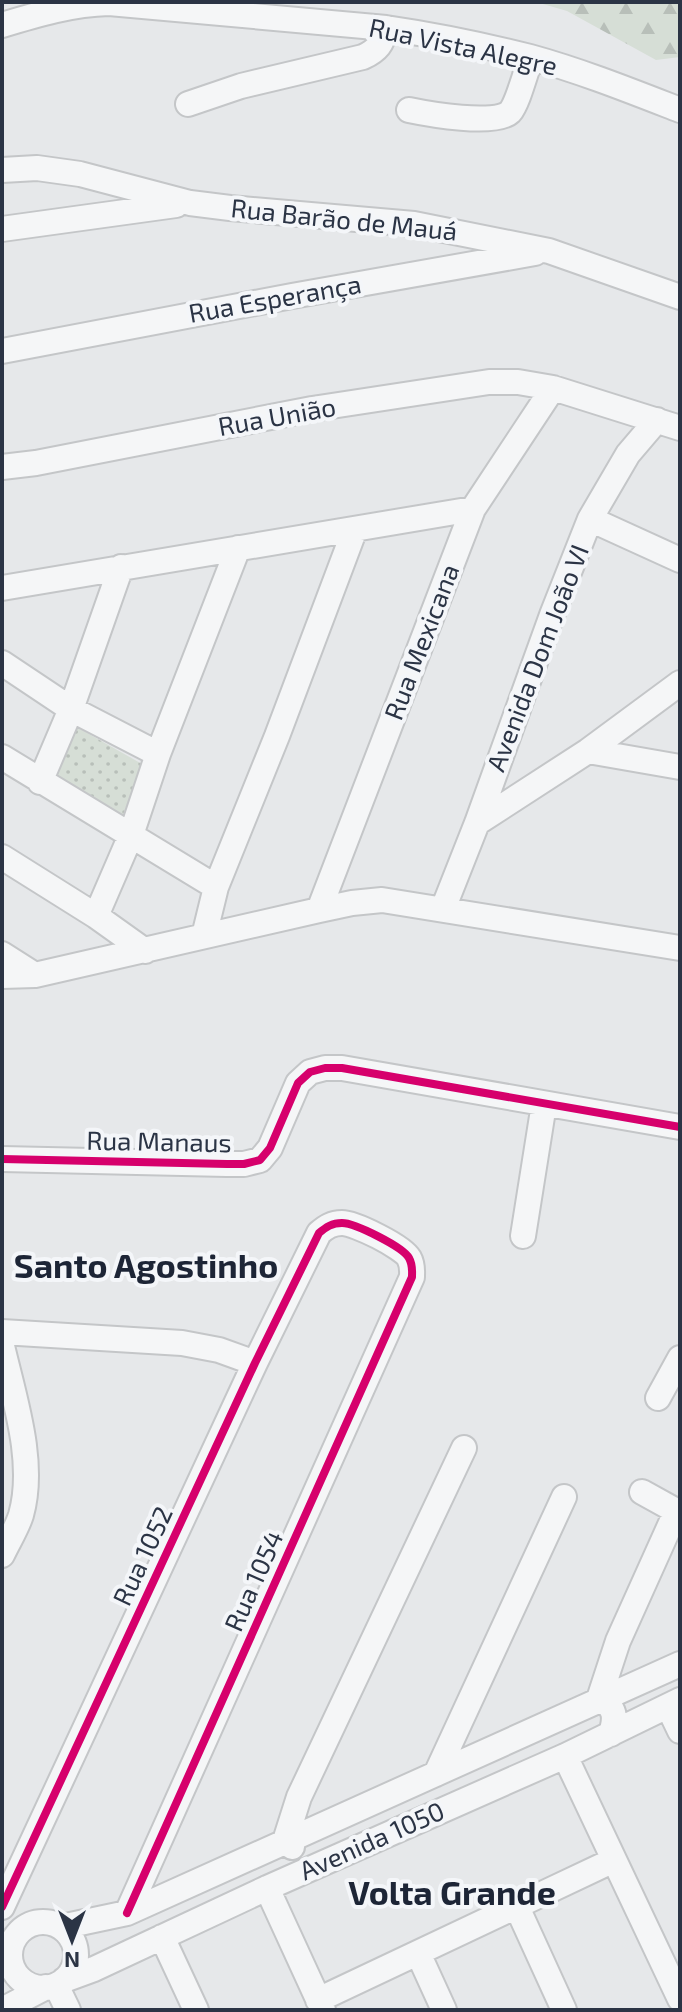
<svg xmlns="http://www.w3.org/2000/svg" width="682" height="2012" font-family="'Exo 2',sans-serif">
<style>
.forest{fill:url(#forest-firs)}
.park{fill:url(#park-dots)}
.lines{fill:none;stroke-linecap:round;stroke-linejoin:round}
.minor-casing{stroke:#c4c6c8;stroke-width:28}
.minor{stroke:#f5f6f7;stroke-width:24}
.cycleway-casing{stroke:#f4f6f9;stroke-width:13}
.cycleway{stroke:#d6006c;stroke-width:8}
.labels{text-anchor:middle;stroke-width:8;stroke-linejoin:round;paint-order:stroke}
.street-label{font-size:26px;fill:#2b3445;stroke:#f4f6f9}
.district-label{font-size:34px;font-weight:bold;fill:#1d2536;stroke:#f4f6f9}
</style>
<defs>
<pattern id="forest-firs" width="22" height="20" patternUnits="userSpaceOnUse" patternTransform="scale(2)"><rect width="22" height="20" fill="#d6ded6"/><path d="M5 1l3.5 6h-7zM16 11l3.5 6h-7z" fill="#b8bfb9"/></pattern>
<pattern id="park-dots" width="8" height="8" patternUnits="userSpaceOnUse" patternTransform="scale(2)"><rect width="8" height="8" fill="#d6ded6"/><path d="M2 2h.1M6 6h.1" fill="none" stroke="#b8bfb9" stroke-width="1.8" stroke-linecap="round"/></pattern>
</defs>
<rect width="100%" height="100%" fill="#e6e8ea"/>
<path class="forest" d="M536,2h144v55l-24,3 -89,-49z"/>
<path class="park" d="M73,725l69,39 -19,51 -70,-37z"/>
<g class="lines">
<defs>
<path id="minor" d="M2,25c36,-11 70,-21 107,-22l277,25c48,7 97,17 144,29 51,14 101,34 150,53
M188,104l53,-18 122,-29c15,-7 19,-13 23,-29
M409,110c19,4 87,16 101,2 8,-9 16,-42 21,-54
M2,170l35,-2 43,6 110,29 40,5 184,16 135,27 131,46
M2,229l174,-24
M2,351l290,-55 243,-43
M2,467l34,-4 276,-54 177,-27h29l35,6 127,40
M590,519l90,41
M2,588l471,-79
M2,663l69,46 87,45
M588,751l92,16
M2,757l214,130
M40,782l31,-73 50,-142
M477,823l111,-72 92,-68
M2,857l94,59 49,35
M443,909l34,-86 75,-208 38,-96 38,-65 29,-34
M319,910l154,-401 80,-121
M96,916l35,-81 27,-81 80,-206
M204,936l12,-49 61,-151 78,-207
M2,954l33,21
M2,976l33,-1 284,-65 33,-7 30,-3 298,48
M2,1159l225,5h17l16,-4 10,-12 28,-65 12,-11 15,-4h17l338,59
M523,1236l21,-132
M2,1332l180,11 37,7 36,13
M2,1346c12,52 34,116 19,169 -4,13 -13,27 -19,40
M658,1398l22,-40
M642,1492l38,21
M668,1706l12,25
M611,1734c5,-17 5,-27 -12,-35l19,-58 58,-129
M565,1756l115,243
M436,1774l128,-277
M292,1847l-7,-6 14,-44 165,-349
M267,1888l56,122
M2,1907l253,-544 64,-130c7,-6 13,-10 23,-10 13,0 61,24 67,35 4,7 3,13 3,19l-285,636
M517,1907l47,103
M10 1955a33 33 0 1 1 66 0a33 33 0 1 1-66 0Z
M61,1927l66,-14 553,-249
M162,1937l34,73
M418,1953l26,57
M64,1980l30,-11 173,-81 298,-132 115,-56
M56,1985l12,25
M318,2000l296,-140
M2,2010l44,-23"/>
</defs>
<use href="#minor" class="minor-casing"/>
<use href="#minor" class="minor"/>
<defs>
<path id="cycleway" d="M2,1159l225,5h17l16,-4 10,-12 28,-65 12,-11 15,-4h17l338,59
M2,1907l253,-544 64,-130c7,-6 13,-10 23,-10 13,0 61,24 67,35 4,7 3,13 3,19l-285,636"/>
</defs>
<use href="#cycleway" class="cycleway-casing"/>
<use href="#cycleway" class="cycleway"/>
</g>
<g class="labels">
<g class="street-label">
<text transform="translate(463 47) rotate(12)" y="9">Rua Vista Alegre</text>
<text transform="translate(344 220) rotate(6)" y="9">Rua Barão de Mauá</text>
<text transform="translate(275 299) rotate(-10)" y="9">Rua Esperança</text>
<text transform="translate(277 417) rotate(-10)" y="9">Rua União</text>
<text transform="translate(422 642) rotate(-69)" y="9">Rua Mexicana</text>
<text transform="translate(538 658) rotate(-69)" y="9">Avenida Dom João VI</text>
<text transform="translate(159 1142) rotate(1)" y="9">Rua Manaus</text>
<text transform="translate(143 1556) rotate(-65)" y="9">Rua 1052</text>
<text transform="translate(254 1581) rotate(-66)" y="9">Rua 1054</text>
<text transform="translate(372 1841) rotate(-24)" y="9">Avenida 1050</text>
</g>
<g class="district-label">
<text x="146" y="1278">Santo Agostinho</text>
<text x="452" y="1905">Volta Grande</text>
</g>
</g>
<rect width="682" height="2012" fill="none" stroke="#2b3445" stroke-width="8"/>
<g transform="translate(72 1940) rotate(180)" stroke="#f4f6f9" stroke-width="6" paint-order="stroke">
<path d="M0-6L14 30L0 20L-14 30Z" fill="#2b3445"/>
<text y="-12" font-size="22" font-weight="bold" text-anchor="middle" fill="#2b3445">N</text>
</g>
</svg>
